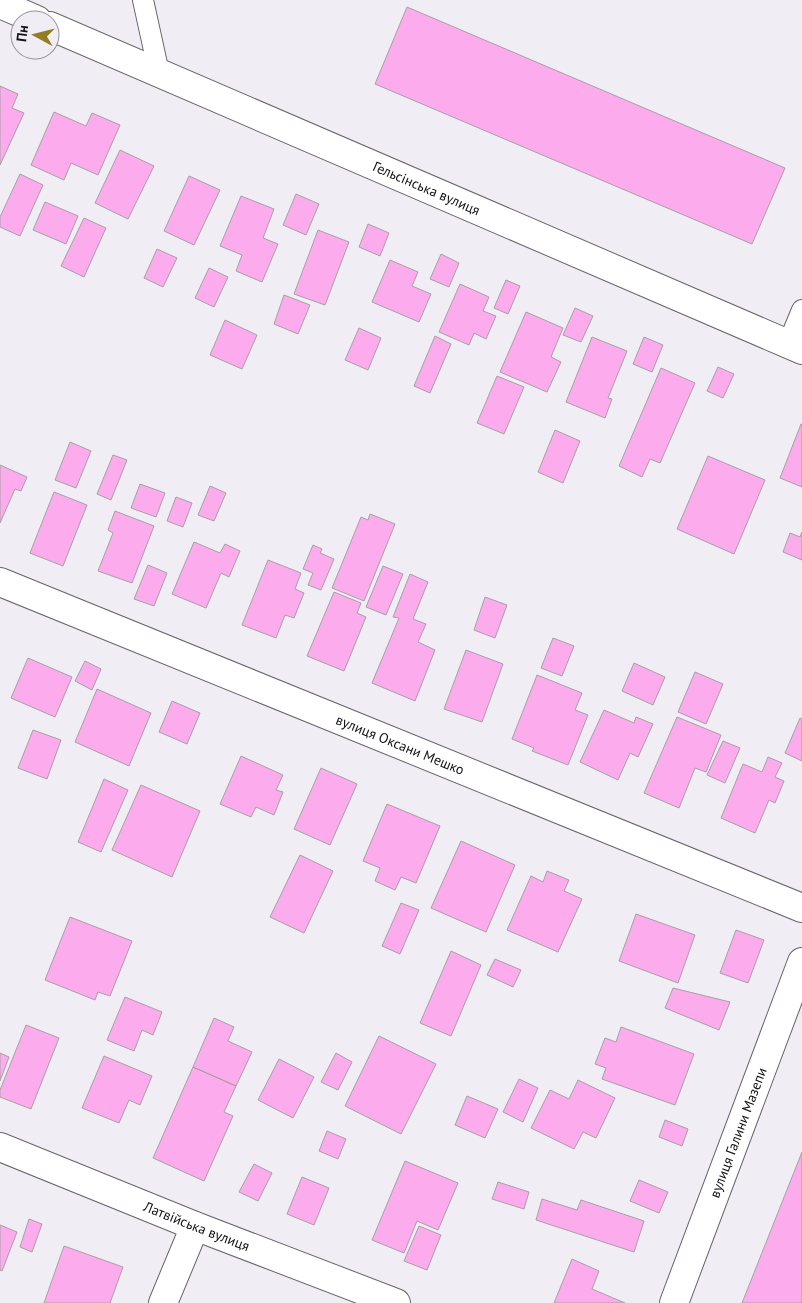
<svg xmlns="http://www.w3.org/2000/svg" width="802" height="1303" font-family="'PT Sans',sans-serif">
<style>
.building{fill:#fcabec;stroke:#a7a0a5}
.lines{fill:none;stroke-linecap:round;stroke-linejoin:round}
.service-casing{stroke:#67646b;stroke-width:22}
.minor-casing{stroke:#67646b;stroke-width:30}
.service{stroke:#fff;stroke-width:20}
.minor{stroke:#fff;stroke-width:28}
.labels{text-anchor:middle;stroke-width:4.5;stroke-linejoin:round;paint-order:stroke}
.street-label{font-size:14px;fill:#121114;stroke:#f0edf5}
</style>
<rect width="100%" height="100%" fill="#f0edf5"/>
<path class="building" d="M407,7l378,161 -33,76 -377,-160z
M0,86l18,8 -6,14 12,5 -24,52z
M54,112l32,14 6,-13 28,12 -22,50 -27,-12 -7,17 -33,-15z
M120,150l34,16 -26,53 -33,-16z
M20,174l23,11 -23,51 -20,-9v-10z
M189,176l31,14 -26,55 -30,-14z
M296,194l23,10 -13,31 -23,-10z
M241,196l33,13 -11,29 15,6 -16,38 -26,-11 6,-16 -22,-9z
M45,202l33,14 -12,28 -33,-14z
M84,218l22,10 -22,49 -23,-11z
M368,224l21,9 -9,23 -21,-9z
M318,230l31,12 -24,63 -31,-11z
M157,249l20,9 -14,29 -19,-9z
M441,254l18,9 -10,24 -19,-8z
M390,260l28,12 -6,14 19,8 -12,28 -47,-20z
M209,268l19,9 -14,30 -19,-9z
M506,280l14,6 -12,28 -14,-6z
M460,284l29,13 -6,14 13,5 -10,23 -12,-6 -5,12 -30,-13z
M284,295l26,10 -12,29 -24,-10z
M575,308l18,8 -12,26 -18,-7z
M526,312l37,16 -12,29 10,5 -14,30 -47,-20z
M225,320l32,15 -15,34 -32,-14z
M359,328l22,10 -13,32 -23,-10z
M435,336l16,8 -21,49 -16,-7z
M592,337l35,14 -19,47 4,1 -7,19 -39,-16z
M644,337l19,8 -11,27 -19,-8z
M718,367l16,7 -11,24 -16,-7z
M661,368l34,15 -35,80 -10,-4 -8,18 -23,-11z
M497,376l27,11 -20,47 -27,-11z
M801,424h1v63l-22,-9z
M555,430l25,11 -17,42 -25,-11z
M70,442l21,9 -15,37 -21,-8z
M113,455l14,5 -16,40 -14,-6z
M708,456l57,24 -31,74 -57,-25z
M0,465l27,12 -6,14 -6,-2 -15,34z
M140,484l25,9 -9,24 -25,-9z
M210,486l16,7 -12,28 -16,-6z
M54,492l33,13 -24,61 -33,-13z
M176,497l16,6 -9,24 -16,-6z
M115,511l39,15 -22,57 -34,-12 15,-38 -5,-3z
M370,514l25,10 -31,77 -32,-13 29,-71 7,3z
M802,532v28l-19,-8 7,-19 10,4z
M194,542l26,11 5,-9 15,7 -11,26 -8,-4 -15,35 -34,-14z
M313,545l9,4 -2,4 14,6 -13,31 -13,-5 5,-12 -10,-4z
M268,560l33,13 -6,16 9,4 -10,25 -9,-3 -9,23 -34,-13z
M148,565l19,8 -13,33 -20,-7z
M383,566l20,8 -17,41 -20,-8z
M410,574l18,8 -15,37 13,5 -8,18 17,8 -20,51 -43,-18 27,-65 -6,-1z
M334,592l27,11 -4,10 9,4 -22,54 -37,-15z
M485,597l22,8 -12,33 -21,-8z
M553,638l21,8 -12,30 -21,-8z
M466,650l37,14 -21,58 -38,-13z
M28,658l44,19 -17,40 -44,-19z
M85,661l16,8 -9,21 -17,-9z
M634,663l31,14 -12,28 -31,-14z
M695,672l28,12 -17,40 -28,-12z
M537,675l45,18 -7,17 13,5 -20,50 -36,-14 2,-3 -22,-9z
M97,689l54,24 -22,53 -54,-24z
M172,701l28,12 -13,31 -28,-12z
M604,710l30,13 2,-6 17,7 -15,33 -8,-4 -12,27 -38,-18z
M677,717l44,18 -15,37 -11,-4 -16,40 -35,-15z
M800,718l2,1v42l-17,-8z
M33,730l28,10 -14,39 -29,-11z
M723,741l17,7 -15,35 -18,-8z
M241,756l42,19 -7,15 7,2 -9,23 -18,-8 -5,10 -31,-13z
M768,757l14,6 -7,14 9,4 -9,22 -6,-3 -14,33 -34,-15 22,-54 19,8z
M321,768l36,16 -27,61 -36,-16z
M104,779l24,11 -27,62 -23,-10z
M141,785l59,26 -28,66 -60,-27z
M387,804l53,22 -24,57 -15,-6 -6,13 -20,-9 5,-13 -17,-7z
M461,841l54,24 -29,67 -55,-24z
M300,855l33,16 -29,62 -34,-16z
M547,871l22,9 -5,11 18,8 -24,53 -51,-22 24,-54 12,6z
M401,903l18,7 -19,44 -18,-8z
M636,914l59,21 -17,48 -59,-22z
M70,917l62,24 -22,55 -12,-4 -3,8 -50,-20z
M736,930l28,10 -16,43 -28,-10z
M451,951l30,14 -30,71 -31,-13z
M495,959l26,11 -8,17 -26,-12z
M673,988l57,14 -11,28 -54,-22z
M125,997l37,15 -9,23 -11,-5 -8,21 -27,-11z
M214,1018l20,9 -6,14 24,11 -16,34 -43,-19z
M26,1025l33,13 -28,71 -31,-12v-7z
M621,1027l73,27 -19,51 -73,-26 4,-11 -11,-4 10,-26 11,4z
M379,1036l57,28 -35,70 -56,-28z
M0,1053l9,4 -9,24z
M336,1053l16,9 -14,28 -17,-8z
M104,1056l48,20 -12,29 -11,-5 -10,23 -37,-15z
M279,1059l35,18 -21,41 -35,-18z
M193,1067l43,19 -12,26 9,4 -29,65 -51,-23z
M519,1079l19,9 -15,34 -20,-10z
M578,1080l37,18 -19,40 -13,-6 -9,17 -43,-21 19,-38 19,9z
M467,1096l31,13 -13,29 -30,-13z
M665,1120l23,9 -6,17 -23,-9z
M327,1131l19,8 -8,20 -19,-8z
M802,1152v151h-60z
M405,1161l53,22 -20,47 -21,-9 -13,32 -32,-13z
M254,1164l18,9 -14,28 -19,-9z
M302,1177l27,11 -15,37 -27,-11z
M639,1180l29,12 -9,21 -29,-12z
M498,1182l31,10 -5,17 -32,-10z
M542,1199l35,11 4,-10 63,21 -10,31 -98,-32z
M29,1219l13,5 -10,28 -12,-5z
M0,1225l17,7 -15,39 -2,-1z
M419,1226l22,9 -14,35 -23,-9z
M64,1246l59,21 -13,36h-66z
M572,1259l27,12 -7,18 33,14h-71z"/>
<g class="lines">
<defs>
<path id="service" d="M143,0l16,73
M788,344l14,-34"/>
<g id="minor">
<path d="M0,4l37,16"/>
<path id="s1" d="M50,26l752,324"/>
<path id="s2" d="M0,582l802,326"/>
<path id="s3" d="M0,1147l195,79 201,77"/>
<path d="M163,1303l32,-77"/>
<path id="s4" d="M674,1303l128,-341"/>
</g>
</defs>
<use href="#service" class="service-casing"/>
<use href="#minor" class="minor-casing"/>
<use href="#service" class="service"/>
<use href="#minor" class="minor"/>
</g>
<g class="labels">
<g class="street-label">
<text dy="5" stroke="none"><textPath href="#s1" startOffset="410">Гельсінська вулиця</textPath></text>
<text dy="5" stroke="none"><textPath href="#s2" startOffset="432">вулиця Оксани Мешко</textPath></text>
<text dy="5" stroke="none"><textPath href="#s4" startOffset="182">вулиця Галини Мазепи</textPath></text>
<text dy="5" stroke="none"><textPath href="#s3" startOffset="212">Латвійська вулиця</textPath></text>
</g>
</g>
<g transform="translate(35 35) rotate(277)"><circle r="24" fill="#f0edf5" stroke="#97959b"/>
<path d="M0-4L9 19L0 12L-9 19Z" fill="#937c23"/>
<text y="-8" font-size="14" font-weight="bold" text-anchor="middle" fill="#121114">Пн</text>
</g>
</svg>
